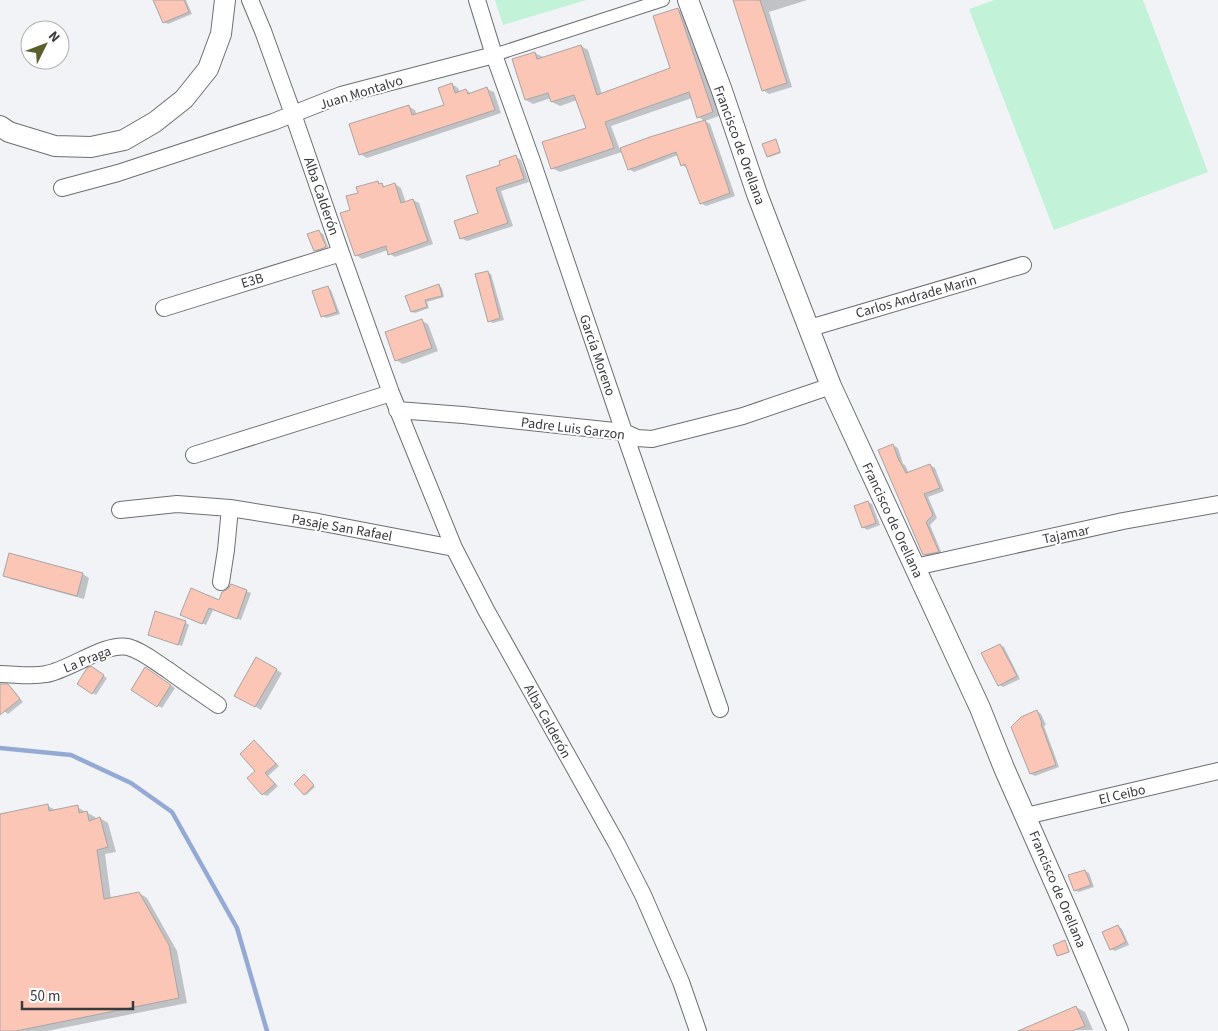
<svg xmlns="http://www.w3.org/2000/svg" width="1218" height="1031" font-family="'Source Sans 3',sans-serif">
<style>
.green{fill:#c2f2d8}
.shadow{fill:#0003;fill-rule:evenodd}
.lines{fill:none;stroke-linecap:round;stroke-linejoin:round}
.stream{stroke:#94aad4;stroke-width:4.5}
.building{fill:#fcc6b6;stroke:#a9a5a4}
.pedestrian-casing{stroke:#6d6f72;stroke-width:14}
.minor-casing{stroke:#6d6f72;stroke-width:18}
.tertiary-casing{stroke:#6d6f72;stroke-width:22}
.pedestrian{stroke:#fff;stroke-width:12}
.minor{stroke:#fff;stroke-width:16}
.tertiary{stroke:#fff;stroke-width:20}
.labels{text-anchor:middle;stroke-width:4;stroke-linejoin:round;paint-order:stroke}
.street-label{font-size:14px;fill:#393a3c;stroke:#fff}
</style>
<rect width="100%" height="100%" fill="#f1f3f7"/>
<path class="green" d="M495,0h91l-83,25z
M994,0h149l65,172 -154,58 -85,-221z"/>
<path class="shadow" d="M154,0h32l6,14 -24,10 -4,-2z
M735,0h72l-38,12 23,75 -23,7 -6,-4z
M678,9l7,5 34,102 -14,5 5,3 25,72 -29,10 -5,-3 -14,-35 -5,-3 -4,-10 -44,17 -5,-3 -7,-17 -62,20 -8,-4 36,-40 -11,-28 -17,6 -8,-4 -1,-4 -18,6 -7,-4 9,-47 8,4 38,-11 7,4 14,44 70,-25zM692,98l6,19 7,4 -55,17 -30,12 -9,-24z
M452,84l6,4 2,4 6,-2 6,4 15,-5 7,3 7,21 -134,45 -7,-4 48,-48 7,4 2,5 28,-10z
M775,141l2,1 4,11 -11,4 -2,-1z
M516,157l5,3 8,22 -28,9 12,35 -46,15 -6,-3 18,-24 23,-48z
M378,182l8,5 9,-3 6,4 5,15 7,-3 6,3 14,41 -38,13 -5,-3 -2,-4 -26,9 -6,-4 -4,-44 7,-17z
M319,232l4,2 6,15 -10,3 -4,-2z
M487,272l4,2 13,46 -11,3 -4,-2z
M439,286l3,2 2,9 -17,5 2,6 -14,5 -3,-1z
M327,287l4,3 9,24 -14,4 -4,-2z
M422,321l6,3 10,27 -35,13 -7,-4z
M893,445l5,3 5,16 2,1 4,8 21,-8 5,3 9,23 -16,6 9,21 -7,7 12,29 -14,3 -4,-3z
M868,502l4,2 8,21 -13,5 -4,-3z
M10,555l73,19 6,4 -5,21 -73,-20 -7,-4z
M231,585l20,8 -10,27 -28,-10 -7,15 -20,-9 33,-14z
M185,622l4,3 -7,21 -33,-11z
M1000,645l4,2 16,32 -17,8 -4,-2z
M257,659l25,14 -21,37 -25,-15z
M91,668l16,10 -11,17 -17,-11z
M150,671l25,17 -13,20 -29,-18z
M0,686h8l4,2 11,14 -15,12 -4,-3 -4,-5z
M1037,711l4,3 5,11 -2,1 15,41 -24,9 -4,-2z
M254,742l4,2 21,22 -11,10 10,10 -11,10 -4,-2 -14,-16 8,-7z
M306,777l9,10 -9,8 -2,-1z
M48,806l9,5 20,-4 18,10 1,3 4,-2 8,5 8,29 -11,2 6,45 28,-6 8,5 30,53 10,52 -140,28h-47v-216z
M1085,871l4,2 5,14 -15,5 -4,-2z
M1118,926l4,3 7,16 -14,6 -4,-2z
M1065,942l1,1 4,9 -11,4 -1,-1z
M1076,1007l9,5 8,18 -69,1z"/>
<g class="lines">
<path class="stream" d="M0,748l71,7 60,28 41,29 65,116 30,103"/>
</g>
<path class="building" d="M153,0h31l5,12 -26,11z
M733,0h27l27,83 -25,8z
M678,8l35,104 -16,6 -8,-26 -84,30 9,26 -63,21 -9,-27 44,-14 -12,-33 -23,7 -3,-9 -23,7 -13,-41 23,-7 2,7 44,-14 16,50 73,-27 -17,-52z
M452,83l3,10 11,-4 2,5 19,-7 8,23 -136,45 -10,-31 60,-19 3,10 32,-10 -6,-17z
M705,120l25,73 -30,11 -15,-40 -4,2 -5,-14 -48,18 -8,-22 30,-11z
M776,139l4,13 -13,5 -5,-13z
M516,155l8,24 -28,9 12,35 -48,16 -6,-18 24,-8 -12,-37 34,-11 -1,-4z
M378,181l1,3 3,-1 1,4 12,-4 6,20 12,-4 15,42 -40,14 -2,-9 -31,10 -15,-43 10,-3 -4,-14 12,-3 -2,-6z
M319,230l7,16 -2,2 -10,3 -7,-17z
M488,271l12,47 -12,4 -13,-48z
M439,284l3,12 -17,4 2,7 -16,5 -6,-16z
M328,286l9,26 -16,5 -9,-26z
M422,319l10,29 -37,13 -10,-29z
M893,444l6,17h1l6,12 24,-9 10,24 -16,6 9,21 -7,7 13,30 -16,3 -45,-105z
M868,501l8,22 -14,5 -8,-22z
M9,553l74,20 -6,23 -74,-20z
M231,584l16,6 -10,29 -28,-11 -7,16 -22,-9 11,-27 28,12 3,-8 6,-3z
M155,611l31,10 -8,24 -30,-10z
M1000,644l17,32 -19,10 -17,-33z
M256,657l21,12 -22,38 -21,-11z
M91,666l13,9 -12,19 -15,-10 10,-16z
M145,667l26,18 -14,22 -26,-17z
M0,684h8l12,15 -20,16z
M1037,710l5,13 -1,1 15,41 -26,9 -19,-47 10,-10z
M254,740l22,24 -11,9 10,11 -13,11 -15,-17 8,-7 -15,-17z
M304,774l10,11 -10,10 -10,-11z
M48,804l1,7 29,-6 1,8 8,-2 2,10 11,-4 8,30 -11,3 7,49 35,-7 30,53 10,53 -163,33h-16v-217z
M1085,870l6,15 -17,6 -6,-16z
M1118,925l8,17 -16,8 -8,-18z
M1065,940l4,12 -12,4 -4,-11z
M1076,1006l9,20 -13,5h-54z"/>
<g class="lines">
<defs>
<path id="pedestrian" d="M494,55l169,-55"/>
<path id="minor" d="M250,0l13,31 30,83 48,139 50,140 63,155 32,62 131,234 26,51 38,87 17,49
M477,0l17,55 38,106 92,271 96,277
M62,188l56,-15 155,-51 68,-27 153,-40
M164,308l177,-55
M810,328l213,-63
M397,410l66,5 161,17 13,6 15,1 91,-23 88,-30
M194,455l197,-62
M120,510l57,-6 53,4 88,14 136,26
M915,567l208,-46 95,-17
M221,582l5,-32 4,-42
M0,674c15,0 31,3 46,0 24,-4 59,-32 82,-27 15,4 27,15 40,23 16,12 33,23 50,35
M1026,816l192,-45"/>
<path id="tertiary" d="M688,0l33,88 36,106 74,192 149,322 24,60 64,145 50,118
M0,126l9,6 46,14 36,1 33,-7 31,-18 29,-23 24,-30 13,-35 4,-34"/>
</defs>
<use href="#pedestrian" class="pedestrian-casing"/>
<use href="#minor" class="minor-casing"/>
<use href="#tertiary" class="tertiary-casing"/>
<use href="#pedestrian" class="pedestrian"/>
<use href="#minor" class="minor"/>
<use href="#tertiary" class="tertiary"/>
</g>
<g class="labels">
<g class="street-label">
<text transform="translate(361 92) rotate(-17)" y="5">Juan Montalvo</text>
<text transform="translate(740 145) rotate(70)" y="5">Francisco de Orellana</text>
<text transform="translate(322 196) rotate(71)" y="5">Alba Calderón</text>
<text transform="translate(252 280) rotate(-17)" y="5">E3B</text>
<text transform="translate(916 296) rotate(-16)" y="5">Carlos Andrade Marin</text>
<text transform="translate(598 355) rotate(71)" y="5">García Moreno</text>
<text transform="translate(573 428) rotate(7)" y="5">Padre Luis Garzon</text>
<text transform="translate(893 520) rotate(65)" y="5">Francisco de Orellana</text>
<text transform="translate(342 527) rotate(10)" y="5">Pasaje San Rafael</text>
<text transform="translate(1066 534) rotate(-12)" y="5">Tajamar</text>
<text transform="translate(87 659) rotate(-22)" y="5">La Praga</text>
<text transform="translate(548 721) rotate(61)" y="5">Alba Calderón</text>
<text transform="translate(1122 794) rotate(-13)" y="5">El Ceibo</text>
<text transform="translate(1058 889) rotate(67)" y="5">Francisco de Orellana</text>
</g>
</g>
<g transform="translate(45 45) rotate(48)"><circle r="24" fill="#ffffff" stroke="#b0b0b1"/>
<path d="M0-4L9 19L0 12L-9 19Z" fill="#5b5f2d"/>
<text y="-8" font-size="14" font-weight="bold" text-anchor="middle" fill="#393a3c">N</text>
</g>
<path d="M22 1001v8h111v-8" fill="none" stroke="#393a3c" stroke-width="2.5"/>
<text x="30" y="1001" font-size="15" fill="#393a3c" stroke="#ffffff" stroke-width="4" paint-order="stroke">50 m</text>
</svg>
